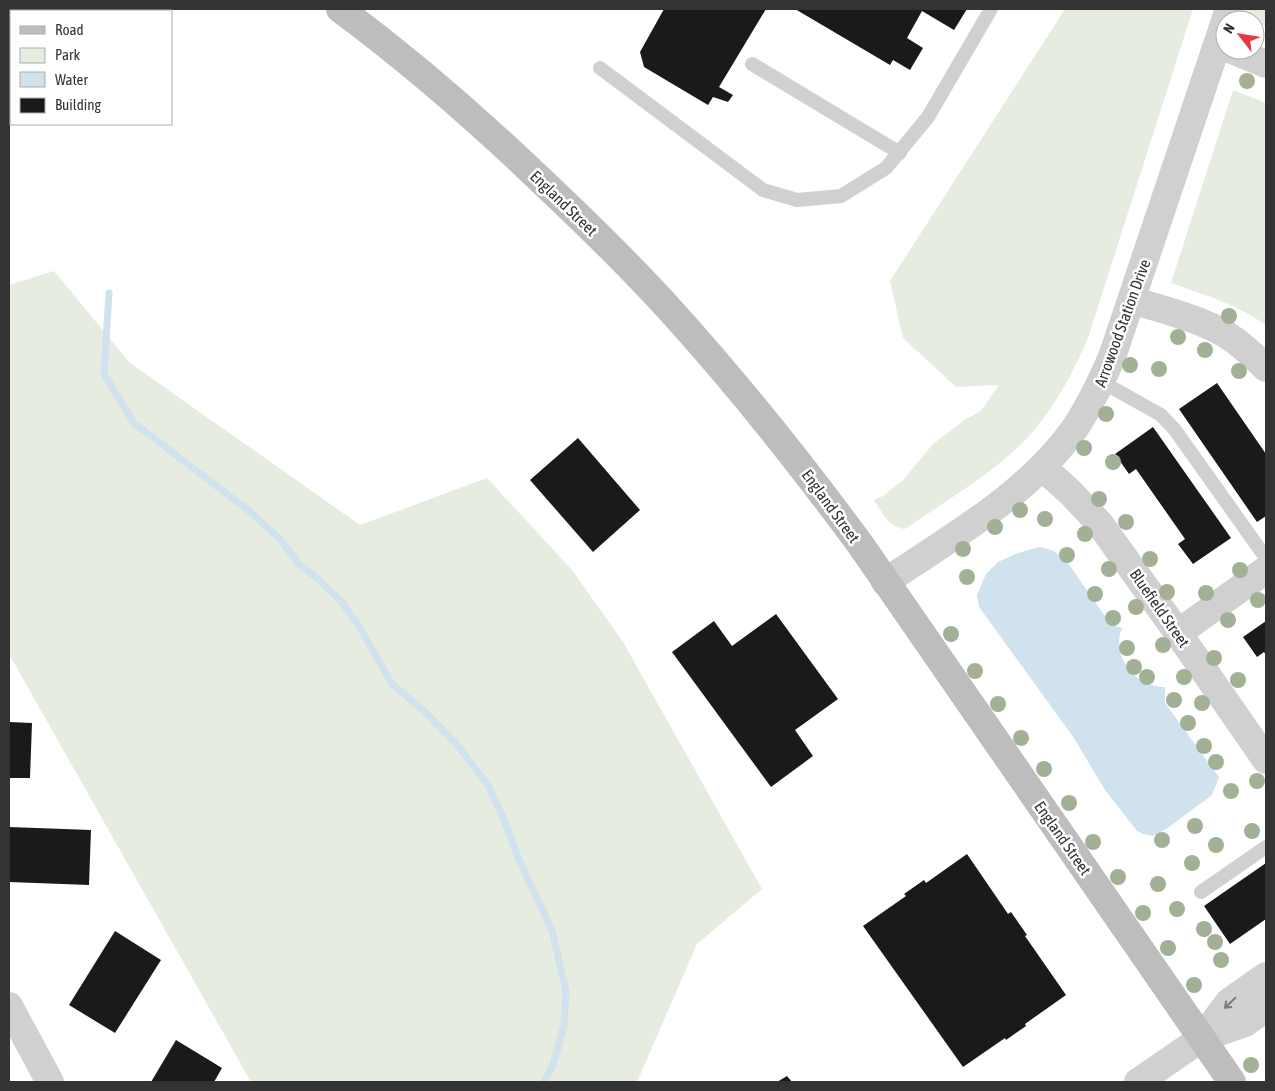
<svg xmlns="http://www.w3.org/2000/svg" width="1275" height="1091" font-family="'Asap Condensed',sans-serif">
<style>
.green{fill:#e6ecdf}
.water{fill:#cfe2ee}
.lines{fill:none;stroke-linecap:round;stroke-linejoin:round}
.stream{stroke:#cfe2ee;stroke-width:7}
.building{fill:#1a1a1a}
.lane{stroke:#d0d0d0;stroke-width:14}
.street{stroke:#d0d0d0;stroke-width:28}
.secondary{stroke:#bdbdbd;stroke-width:28}
.tree{fill:#a2b095}
.oneway{stroke:#7a7a7a}
.labels{text-anchor:middle;stroke-width:5;stroke-linejoin:round;paint-order:stroke}
.street-label{font-size:16px;fill:#333;stroke:#fff}
</style>
<rect width="100%" height="100%" fill="#fff"/>
<path class="green" d="M1065,9h128l-105,329c-15,35 -33,69 -59,98 -35,37 -82,64 -124,93 -16,-1 -23,-17 -31,-29l9,-4 20,-16 30,-36 33,-25 15,-8 18,-26 -43,2 -53,-49 -13,-57z
M1240,9h26v18l-11,-4v-3h-6l-11,-4z
M1233,90l33,13v222c-30,-21 -61,-30 -95,-42z
M54,271l76,92 230,162 127,-47 85,92 51,72 139,247 -65,55 -60,138h-386l-242,-428v-369z"/>
<path class="water" d="M1040,547l14,4 14,12 43,62 11,3c-12,28 14,60 43,59v16l54,74 -7,18 -43,32 -16,9 -10,-2 -6,-3 -32,-41 -31,-52 -95,-131 -2,-12 9,-21 12,-12 20,-9z"/>
<g class="lines">
<path class="stream" d="M109,293l-5,81 30,49 114,87 31,28 20,26 20,16 22,21 19,27 32,56 32,27 34,35 30,39 15,32 16,43 33,70 14,61 -2,34 -11,40 -9,17"/>
</g>
<path class="building" d="M664,9h102l-47,78 14,8 -5,7 -15,-5 -5,8 -64,-38 -4,-15z
M795,9h172l-13,21 -32,-19 -15,27 16,10 -13,22 -17,-10 -3,5z
M1217,383l49,71v62l-9,6 -78,-113z
M1153,427l78,111 -38,26 -15,-20 7,-5 -49,-70 -7,5 -14,-20z
M578,438l62,72 -47,42 -63,-72z
M776,614l62,85 -43,31 18,26 -42,31 -99,-135 42,-31 18,25z
M1266,621v34l-2,-3 -7,5 -14,-20z
M9,722l23,1 -2,55h-21z
M9,827l82,3 -2,55 -80,-3z
M967,854l41,60 3,-2 16,23 -2,1 41,59 -41,29 1,2 -20,14 -1,-2 -42,29 -100,-141 43,-30 -2,-2 20,-14 2,3z
M1266,863v56l-36,25 -26,-38z
M115,931l46,29 -46,73 -46,-28z
M176,1040l46,28 -8,14h-63z
M787,1076l5,6h-15z"/>
<g class="lines">
<path class="lane" d="M752,64l148,89
M600,68l163,122 34,10 44,-4 45,-28 42,-51 63,-108
M1102,382l59,33 14,15 91,128
M1201,892l65,-45"/>
<path class="street" d="M1232,50l34,14
M1132,300c32,10 66,18 95,35 14,9 27,21 39,33
M1042,467l29,26 29,31 78,109 88,127
M885,582c65,-44 144,-88 190,-154 15,-22 26,-46 37,-71l117,-348
M1178,633l88,-63
M9,1006l41,76
M1202,1038l27,-36 37,-26
M1138,1082l64,-44 43,-15 21,-15"/>
<path class="secondary" d="M340,9c66,49 130,104 190,161 49,46 97,92 142,142 67,74 129,152 188,232l372,538"/>
</g>
<g class="tree">
<circle cx="1247" cy="81" r="8"/>
<circle cx="1229" cy="316" r="8"/>
<circle cx="1178" cy="337" r="8"/>
<circle cx="1205" cy="350" r="8"/>
<circle cx="1130" cy="365" r="8"/>
<circle cx="1159" cy="369" r="8"/>
<circle cx="1239" cy="371" r="8"/>
<circle cx="1106" cy="414" r="8"/>
<circle cx="1084" cy="448" r="8"/>
<circle cx="1113" cy="462" r="8"/>
<circle cx="1099" cy="499" r="8"/>
<circle cx="1020" cy="510" r="8"/>
<circle cx="1045" cy="519" r="8"/>
<circle cx="1126" cy="522" r="8"/>
<circle cx="995" cy="527" r="8"/>
<circle cx="1085" cy="534" r="8"/>
<circle cx="963" cy="549" r="8"/>
<circle cx="1067" cy="555" r="8"/>
<circle cx="1150" cy="559" r="8"/>
<circle cx="1109" cy="569" r="8"/>
<circle cx="1240" cy="570" r="8"/>
<circle cx="967" cy="577" r="8"/>
<circle cx="1167" cy="592" r="8"/>
<circle cx="1206" cy="593" r="8"/>
<circle cx="1095" cy="594" r="8"/>
<circle cx="1258" cy="600" r="8"/>
<circle cx="1136" cy="607" r="8"/>
<circle cx="1113" cy="618" r="8"/>
<circle cx="1228" cy="620" r="8"/>
<circle cx="951" cy="634" r="8"/>
<circle cx="1163" cy="645" r="8"/>
<circle cx="1127" cy="648" r="8"/>
<circle cx="1214" cy="658" r="8"/>
<circle cx="1134" cy="667" r="8"/>
<circle cx="975" cy="671" r="8"/>
<circle cx="1147" cy="677" r="8"/>
<circle cx="1184" cy="677" r="8"/>
<circle cx="1238" cy="680" r="8"/>
<circle cx="1174" cy="700" r="8"/>
<circle cx="1202" cy="703" r="8"/>
<circle cx="998" cy="704" r="8"/>
<circle cx="1188" cy="723" r="8"/>
<circle cx="1021" cy="738" r="8"/>
<circle cx="1204" cy="746" r="8"/>
<circle cx="1216" cy="762" r="8"/>
<circle cx="1044" cy="769" r="8"/>
<circle cx="1257" cy="781" r="8"/>
<circle cx="1231" cy="791" r="8"/>
<circle cx="1069" cy="803" r="8"/>
<circle cx="1195" cy="826" r="8"/>
<circle cx="1252" cy="831" r="8"/>
<circle cx="1162" cy="840" r="8"/>
<circle cx="1093" cy="842" r="8"/>
<circle cx="1216" cy="845" r="8"/>
<circle cx="1192" cy="863" r="8"/>
<circle cx="1118" cy="877" r="8"/>
<circle cx="1158" cy="884" r="8"/>
<circle cx="1177" cy="909" r="8"/>
<circle cx="1143" cy="913" r="8"/>
<circle cx="1204" cy="929" r="8"/>
<circle cx="1215" cy="942" r="8"/>
<circle cx="1168" cy="948" r="8"/>
<circle cx="1221" cy="960" r="8"/>
<circle cx="1194" cy="985" r="8"/>
<circle cx="1251" cy="1065" r="8"/>
</g>
<defs><path id="oneway-shaft" d="M-6 0H5M1.5-3L5.5 0L1.5 3" fill="none" stroke-width="1.6" stroke-linecap="round" stroke-linejoin="round" transform="scale(1.25)"/></defs>
<use class="oneway" href="#oneway-shaft" transform="translate(1230 1003) rotate(136)"/>
<g class="labels">
<g class="street-label">
<text transform="translate(564 203) rotate(44)" y="6">England Street</text>
<text transform="translate(1122 323) rotate(-70)" y="6">Arrowood Station Drive</text>
<text transform="translate(831 506) rotate(54)" y="6">England Street</text>
<text transform="translate(1160 608) rotate(55)" y="6">Bluefield Street</text>
<text transform="translate(1063 838) rotate(55)" y="6">England Street</text>
</g>
</g>
<rect width="1275" height="1091" fill="none" stroke="#333333" stroke-width="20"/>
<rect x="10" y="10" width="162" height="115" fill="#ffffff" stroke="#adadad"/>
<rect x="20" y="26" width="25" height="8" fill="#bdbdbd" stroke="#adadad"/>
<text x="55" y="35" font-size="15" fill="#333333">Road</text>
<rect x="20" y="48" width="25" height="15" fill="#e6ecdf" stroke="#adadad"/>
<text x="55" y="60" font-size="15" fill="#333333">Park</text>
<rect x="20" y="72" width="25" height="15" fill="#cfe2ee" stroke="#adadad"/>
<text x="55" y="85" font-size="15" fill="#333333">Water</text>
<rect x="20" y="98" width="25" height="15" fill="#1a1a1a" stroke="#adadad"/>
<text x="55" y="110" font-size="15" fill="#333333">Building</text>
<g transform="translate(1240 35) rotate(301)"><circle r="24" fill="#ffffff" stroke="#adadad"/>
<path d="M0-4L9 19L0 12L-9 19Z" fill="#e63946"/>
<text y="-8" font-size="14" font-weight="bold" text-anchor="middle" fill="#333333">N</text>
</g>
</svg>
